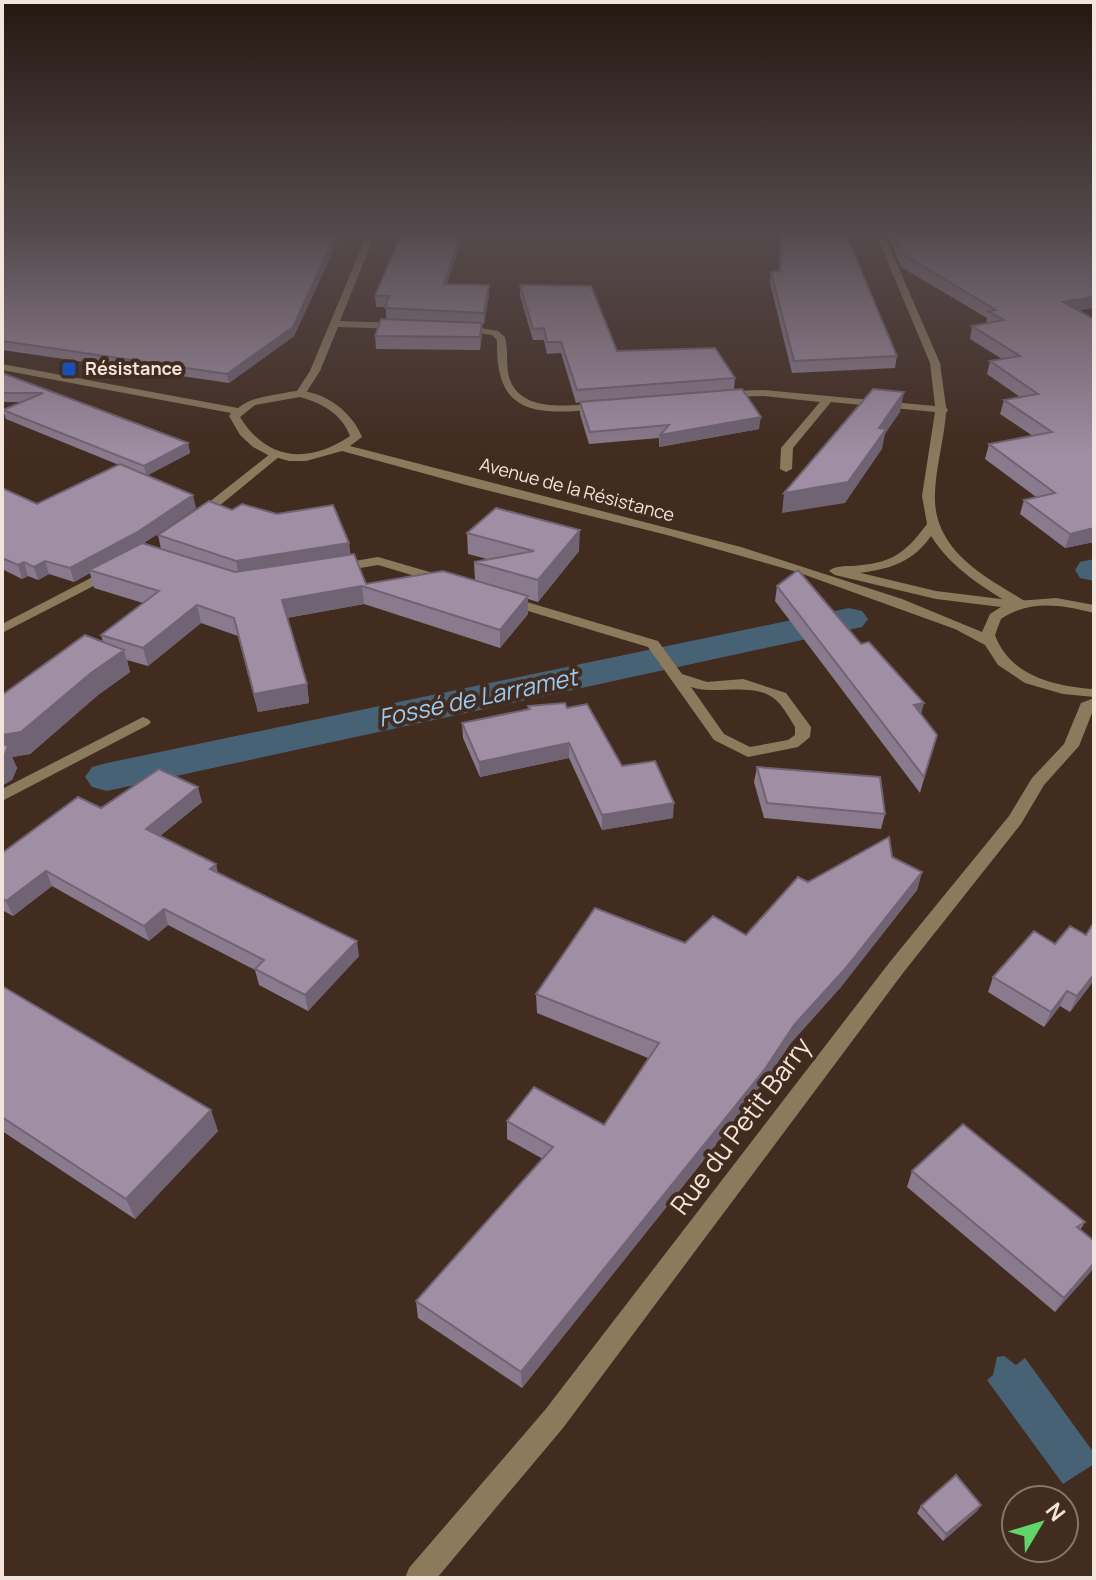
<svg xmlns="http://www.w3.org/2000/svg" width="1096" height="1580" font-family="Manrope,sans-serif">
<style>
.water{fill:#476175}
.lines{fill:none;stroke-linecap:round;stroke-linejoin:round}
.canal{fill:#476175;fill-rule:evenodd}
.minor{fill:#8c7a5d;fill-rule:evenodd}
.tertiary{fill:#8c7a5d;fill-rule:evenodd}
.wall{fill:#8a7a8d}
.shaded-wall{fill:#706373}
.building{fill:#a08ea4;stroke:#706373;stroke-width:2}
.transit-dot{fill:#1a4fb4;stroke:#422b1f;stroke-width:3}
.labels{text-anchor:middle;stroke-width:8;stroke-linejoin:round;paint-order:stroke}
.far-poi-label{font-size:18px;font-weight:bold;fill:#f3e4dc;stroke:#422b1f;text-anchor:start}
.far-street-label{font-size:18px;fill:#f3e4dc;stroke:#422b1f}
.water-label{font-size:24px;font-style:italic;fill:#99caf2;stroke:#422b1f}
.near-street-label{font-size:26px;fill:#f3e4dc;stroke:#422b1f}
</style>
<rect width="100%" height="100%" fill="#422b1f"/>
<path class="water" d="M1004,1356l12,9 9,-7 69,95v11l-31,20 -76,-104 6,-5 4,-18z"/>
<g class="lines">
<path class="canal" d="M1094,559v22l-14,-3 -5,-8 5,-8z
M849,608l13,3 6,8 -6,8 -755,164 -15,-4 -7,-10 7,-10 15,-4z"/>
<path class="minor" d="M367,234h8l-35,87 60,2 5,3 -5,3 -62,-2 -18,44 -16,25h-8l-1,-2 15,-23z
M876,234h8l56,129 6,44 2,3 -2,3c-2,27 -10,53 -11,80 -3,56 48,83 90,108v6h-10c-32,-20 -63,-38 -84,-71 -23,34 -58,36 -96,39l-6,-4c6,-5 15,-5 24,-5 38,-3 51,-11 74,-42l-5,-28 13,-84 -104,-10 -38,46 -1,21 -6,3 -6,-3 1,-21 39,-46 -56,-6 -37,1 -5,-3 5,-3 37,-1 171,16 -5,-43z
M463,325l35,6 7,6c4,14 0,29 5,43 13,34 62,25 90,23l5,3 -5,3c-63,6 -105,8 -103,-69l-5,-5 -32,-5 -2,-2z
M270,454l10,2 -78,64h-8v-6z
M378,557l69,20 2,3 -7,4 -64,-19 -41,7 -6,-4 6,-4z
M110,568l5,1v6l-113,58v-9z
M510,597l148,44 24,33 25,8 36,-3 43,14 25,34 -1,10 -12,10 -50,10 -34,-17 -66,-93 -143,-43 -2,-3zM691,687c26,9 64,-7 86,14 7,7 13,18 18,26v8l-7,5 -38,7 -26,-13z
M1094,698v10l-15,38 -35,39 -23,39 -118,149 -340,455 -126,150h-32l4,-10 136,-158 344,-447 120,-147 23,-38 32,-34 17,-41z
M143,717l5,2 3,3 -3,3 -146,76v-12z"/>
<path class="tertiary" d="M2,364l236,44c11,-9 21,-10 35,-13 8,-1 17,-4 25,-4 27,0 55,22 64,46l-12,9 391,101 161,52 80,33 8,-18 11,-7 -65,-8 -101,-24 -1,-3 6,-4 96,23 81,10 39,-3 38,7v8c-32,-8 -64,-14 -93,6l-6,16c15,41 59,51 99,54v8l-31,-3 -38,-11 -27,-18 -13,-20 -30,-16 -158,-57 -130,-37 -197,-49 -128,-35 -36,10h-17l-21,-6 -15,-8 -13,-12 -11,-19 2,-3 -229,-43zM300,397c22,6 42,17 50,39 -41,28 -83,25 -110,-19l15,-12z"/>
</g>
<path class="wall" d="M2,234h339l-47,102 -65,47 -227,-33z
M463,234l-16,51 42,11 -5,28h-2v12l-2,14 -104,-1 -1,-13 11,-17v-12h-10l-1,-11z
M780,234h66l51,122 -2,12 -103,5 -22,-90 1,-11 8,-1z
M887,234h207l-15,77 15,231 -29,6 -45,-34 4,-14 12,-3 -51,-38 4,-15 44,-8 -33,-22 4,-14 16,-3 -33,-23 3,-13 12,-2 -32,-20 2,-13 14,-2 1,-6 -86,-51z
M520,285l97,66 118,27 -1,12 25,39 -100,18v-9l-70,6 -9,-30v-12l-4,1 -15,-50 -14,1 -3,-14h-11l-13,-44z
M2,373l186,70 2,10 -44,23 50,32 -52,35 17,6 -3,-14 74,-25 117,33 1,11 16,30 109,-4 -1,-18 13,-3 -19,-5 -1,-21 112,18 -41,51 -10,-3v15l-28,34 -136,-44 -77,14 20,66 2,19 -51,9 -20,-76 -37,-13 -53,43 -21,-6 3,12 -32,23 -68,59 -18,3 5,11 -5,12 -10,-85 101,-53 -2,-7 42,-32 -49,-15 -4,-15 -16,9 -25,-8 -11,6 -10,-4 -6,3 -20,-10v-81l35,16 82,-39 -113,-46 -3,-9 18,-8h-19z
M777,586l144,129 11,36 -12,42 -145,-192z
M528,706l39,2 106,110 -71,12 -33,-72 -89,19 -17,-39 -1,-15 66,-14z
M757,767l128,47 -4,15 -117,-11 -10,-36z
M202,802l-42,34 59,37 140,83 -51,55 -49,-26 -4,-15 -87,-45 -19,16 -97,-55 -39,30 -11,-6v-57l99,-45z
M892,857l30,15 -5,18 -77,98 -50,56 -28,43 -240,301 -104,-70 -2,-17 127,-142 -36,-20v-18l97,4 44,-67 -111,-45 -1,-19 149,-51 61,-8 62,-53z
M1094,922v58l-24,32 -10,-6 -16,21 -56,-35 5,-15 62,-33 31,-9z
M2,986l216,145 -83,88 -133,-88z
M912,1171l173,51 -5,8 14,11v27l-39,44 -148,-125z
M981,1505l-4,6 -34,30 -26,-28 4,-7z"/>
<path class="shaded-wall" d="M336,234h5l-47,102 -65,47 -2,-9z
M460,234h3l-19,61v-11z
M489,285v11l-5,28v-11z
M1094,297v11l-35,6 4,-12z
M482,323v13l-2,14v-13z
M904,392l-4,20 -15,22 -3,15 -37,54 -63,10 2,-20 95,-65z
M761,417l-2,12 -100,18 1,-12z
M188,443l2,10 -44,23 -2,-10z
M193,495l3,13 -57,38 -50,24 1,3 -16,9 -4,-14z
M1094,528v14l-29,6 5,-14z
M580,530l-1,21 -41,51v-22z
M349,543l2,15 -112,18 -3,-15z
M45,561l4,13 -11,6 -4,-13z
M24,562l4,14 -6,3 -4,-14z
M362,586l2,18 -79,14 -3,-18z
M528,596v18l-28,34v-18z
M197,605l4,18 -53,43 -5,-18z
M124,650l6,22 -32,23 -68,59 -18,3 5,11 -5,12 -10,6v-51z
M307,684l2,19 -51,9 -4,-18z
M924,703l-4,16 -6,-14z
M569,743v15l-89,19 -1,-15z
M198,787l4,15 -52,42 -4,-15z
M674,803l-1,15 -71,12v-15z
M216,864l4,16 -10,-11z
M46,871l6,15 -39,30 -7,-15z
M922,872l-5,18 -77,98 -50,56 -28,43 -240,301 -1,-16 273,-347z
M164,909l4,16 -19,16 -5,-15z
M357,941l2,15 -51,55 -3,-16z
M1094,974v6l-24,32 7,-16z
M1067,991l-7,15 -16,21 7,-15z
M211,1110l7,21 -83,88 -9,-20z
M1094,1263v5l-39,44 9,-14z
M981,1505l-4,6 -34,30 3,-7z"/>
<path class="building" d="M2,234h334l-43,93 -66,47 -225,-33z
M401,234h59l-16,50 45,1 -5,28 -99,-5 4,-12h-14z
M781,234h65l51,122 -103,5 -23,-89 10,-1z
M894,234h200v63l-31,5 31,17v209l-24,6 -46,-34 31,-7 -66,-49 63,-12 -48,-32 34,-6 -48,-33 30,-5 -48,-30 32,-6 -16,-9 8,-1 -92,-55z
M520,285l71,1 26,65 98,-3 20,30 -158,12 -16,-48h-14l-3,-14 -11,1z
M381,319l101,4 -2,14 -105,-1z
M2,373l186,70 -44,23 -141,-56 40,-17h-41z
M742,389l19,28 -101,18 9,-10 -79,7 -10,-30z
M873,389l31,3 -25,36 7,1 -38,53 -64,11z
M120,464l73,31 -57,38 -66,35 -25,-7 -11,6 -10,-5 -6,3 -16,-7v-70l35,16z
M209,501l23,9 10,-6 35,10 56,-9 16,38 -113,18 -78,-26z
M496,508l84,22 -42,50 -64,-18 60,-11 -67,-18z
M142,543l93,29 119,-18 12,30 77,-13 85,25 -28,34 -138,-44 -80,14 25,84 -53,10 -20,-76 -37,-13 -54,43 -42,-13 58,-44 -70,-21z
M798,570l63,74 8,-2 55,61 -10,2 23,30 -13,42 -147,-191z
M85,635l39,15 -33,23 -70,59 -19,3v-40z
M565,703l2,5 20,-4 35,62 33,-5 19,42 -72,12 -33,-72 -90,19 -17,-39 68,-14 -2,-3z
M2,743l6,3 -4,11 -2,2z
M757,767l123,10 5,37 -118,-11z
M159,769l39,18 -52,42 70,35 -6,5 147,72 -52,54 -50,-26 9,-9 -100,-51 -20,17 -98,-55 -40,30 -4,-3v-45l76,-56 23,11z
M889,837l3,20 30,15 -77,97 -51,56 -29,44 -244,303 -105,-71 137,-154 -46,-26 27,-34 70,38 55,-82 -123,-49 59,-86 90,35 28,-27 33,19 52,-58 10,5z
M1094,922v52l-17,22 -10,-5 -16,21 -58,-35 41,-46 21,13 15,-18 16,9z
M2,986l209,124 -85,89 -124,-82z
M963,1124l122,98 -8,5 17,14v22l-30,35 -152,-127z
M956,1475l25,30 -35,29 -25,-28z"/>
<linearGradient id="sky" x2="0" y2="1"><stop stop-color="#241811"/><stop offset="0.51" stop-color="#544a4d"/><stop offset="1" stop-color="#544a4d" stop-opacity="0"/></linearGradient>
<rect width="1096" height="455" fill="url(#sky)"/>
<rect class="transit-dot" x="61" y="361" width="16" height="16" rx="4"/>
<g class="labels">
<g class="far-poi-label">
<text x="85" y="375">Résistance</text>
</g>
<g class="far-street-label">
<text transform="translate(577 490) rotate(15)" y="6">Avenue de la Résistance</text>
</g>
<g class="water-label">
<text transform="translate(478 698) rotate(-12)" y="8">Fossé de Larramet</text>
</g>
<g class="near-street-label">
<text transform="translate(741 1126) rotate(-53)" y="9">Rue du Petit Barry</text>
</g>
</g>
<rect width="1096" height="1580" fill="none" stroke="#f3e4dc" stroke-width="8"/>
<g transform="translate(1040 1524) rotate(52)"><circle r="38" fill="#422b1f" stroke="#89756b" stroke-width="2"/>
<path d="M0-6L14 30L0 20L-14 30Z" fill="#61d56a"/>
<text y="-12" font-size="22" font-weight="bold" text-anchor="middle" fill="#f3e4dc">N</text>
</g>
</svg>
